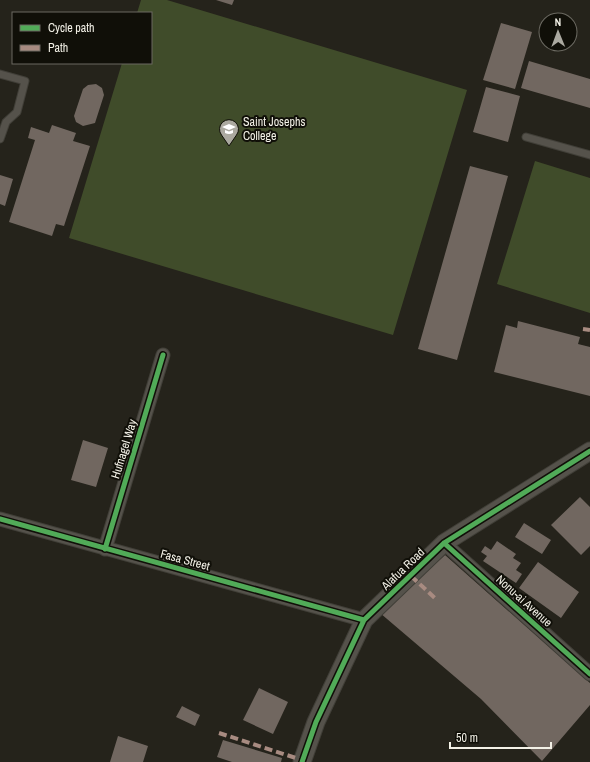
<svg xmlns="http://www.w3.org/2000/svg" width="590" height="762" font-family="'Archivo Narrow',sans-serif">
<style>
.green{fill:#404c2a}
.building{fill:#716760}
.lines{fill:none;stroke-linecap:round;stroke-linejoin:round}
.service-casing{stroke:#413f38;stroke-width:9}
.minor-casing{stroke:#413f38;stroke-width:15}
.tertiary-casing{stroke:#413f38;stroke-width:19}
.service{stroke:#55524b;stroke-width:7}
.minor{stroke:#55524b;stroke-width:13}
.tertiary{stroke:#55524b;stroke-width:17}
.quiet{stroke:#a88b81;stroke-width:4;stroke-dasharray:8 4;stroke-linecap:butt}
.cycleway-casing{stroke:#100f08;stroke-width:8}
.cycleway{stroke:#51ab58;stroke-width:5}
.labels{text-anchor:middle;stroke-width:4;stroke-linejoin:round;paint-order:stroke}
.poi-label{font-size:12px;fill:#f3f1e7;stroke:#100f08;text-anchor:start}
.street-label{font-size:12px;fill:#f3f1e7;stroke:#100f08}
</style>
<rect width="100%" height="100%" fill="#25231b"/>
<path class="green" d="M141,0h26l300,90 -74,245 -324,-97 53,-175h29v-50h-14z
M535,161l55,17v135l-93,-29z"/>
<path class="building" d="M216,0h18l-2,5z
M501,23l31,9 -17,57 -32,-9z
M529,61l61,18v29l-69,-20z
M96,84l6,4 2,7 -9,28 -12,3 -7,-4 -2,-6 9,-27 5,-4z
M486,87l34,9 -12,46 -35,-10z
M52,125l24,8 -3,8 17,5 -26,80 -8,-2 -4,12 -43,-14 26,-82 -7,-2 3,-11 18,6z
M470,166l38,10 -51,184 -39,-11z
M0,175l13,4 -8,27 -5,-2z
M518,321l62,16 -2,7 12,3v49l-96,-24 12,-47 11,3z
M83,440l25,8 -12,39 -25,-7z
M580,497l10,10v39l-9,9 -30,-30z
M524,523l27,17 -9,14 -27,-17z
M497,541l19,13 -3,4 8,5 -5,7 6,4 -6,9 -33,-22 4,-5 -6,-4 4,-6 6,4z
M445,555l145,128v22l-48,56 -61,-62 -101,-86z
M538,562l41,30 -18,26 -42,-30z
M259,688l29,14 -15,32 -30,-14z
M182,706l18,9 -5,11 -19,-9z
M118,736l30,10 -5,16h-33z
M223,740l59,18 -1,4h-49l-15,-5z"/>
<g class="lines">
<defs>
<path id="service" d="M0,74l25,7 -8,31 -11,10 -6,17
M526,137l64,18"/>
<path id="minor" d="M0,519l364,101
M444,543l146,131
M105,549l58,-194"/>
<path id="tertiary" d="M302,762l14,-40 48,-102 80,-77 146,-92"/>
</defs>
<use href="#service" class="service-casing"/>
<use href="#minor" class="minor-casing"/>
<use href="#tertiary" class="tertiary-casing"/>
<use href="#service" class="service"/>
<use href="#minor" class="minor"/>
<use href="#tertiary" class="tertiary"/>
<path class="quiet" d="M583,329l7,1
M411,576l26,24
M219,733l83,27"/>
<defs>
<path id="cycleway" d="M0,519l364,101
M444,543l146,131
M105,549l58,-194
M302,762l14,-40 48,-102 80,-77 146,-92"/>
</defs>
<use href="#cycleway" class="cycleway-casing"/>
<use href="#cycleway" class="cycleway"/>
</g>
<defs>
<symbol id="school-pin" viewBox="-11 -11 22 30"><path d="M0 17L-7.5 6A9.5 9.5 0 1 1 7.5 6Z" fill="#aba9a0" stroke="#100f08"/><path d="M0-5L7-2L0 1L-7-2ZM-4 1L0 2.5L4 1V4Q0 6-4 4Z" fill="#fff"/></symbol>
</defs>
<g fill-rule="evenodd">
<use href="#school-pin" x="218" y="118" width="22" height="30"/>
</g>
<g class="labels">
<g class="poi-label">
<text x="243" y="126">Saint Josephs<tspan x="243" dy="14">College</tspan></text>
</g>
<g class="street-label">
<text transform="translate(124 449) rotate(-73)" y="4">Hufnagel Way</text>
<text transform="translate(185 560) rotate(15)" y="4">Fasa Street</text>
<text transform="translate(403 569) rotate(-44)" y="4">Alafua Road</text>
<text transform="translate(524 601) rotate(42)" y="4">Nonu-ai Avenue</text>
</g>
</g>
<rect x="12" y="12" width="140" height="52" fill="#100f08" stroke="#6b6961"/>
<rect x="20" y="25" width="20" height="6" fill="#51ab58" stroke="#6b6961"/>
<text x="48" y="32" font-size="12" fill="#f3f1e7">Cycle path</text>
<rect x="20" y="45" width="20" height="6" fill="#a88b81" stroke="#6b6961"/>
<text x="48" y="52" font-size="12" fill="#f3f1e7">Path</text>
<g transform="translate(558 32) rotate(359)"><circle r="19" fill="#100f08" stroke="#6b6961"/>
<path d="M0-3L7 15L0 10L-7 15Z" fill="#aba9a0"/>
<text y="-6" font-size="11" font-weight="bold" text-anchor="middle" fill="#f3f1e7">N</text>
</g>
<path d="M450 742v6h101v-6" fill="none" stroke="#f3f1e7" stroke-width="2"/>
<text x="456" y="742" font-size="12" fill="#f3f1e7" stroke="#100f08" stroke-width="3" paint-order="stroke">50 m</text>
</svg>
